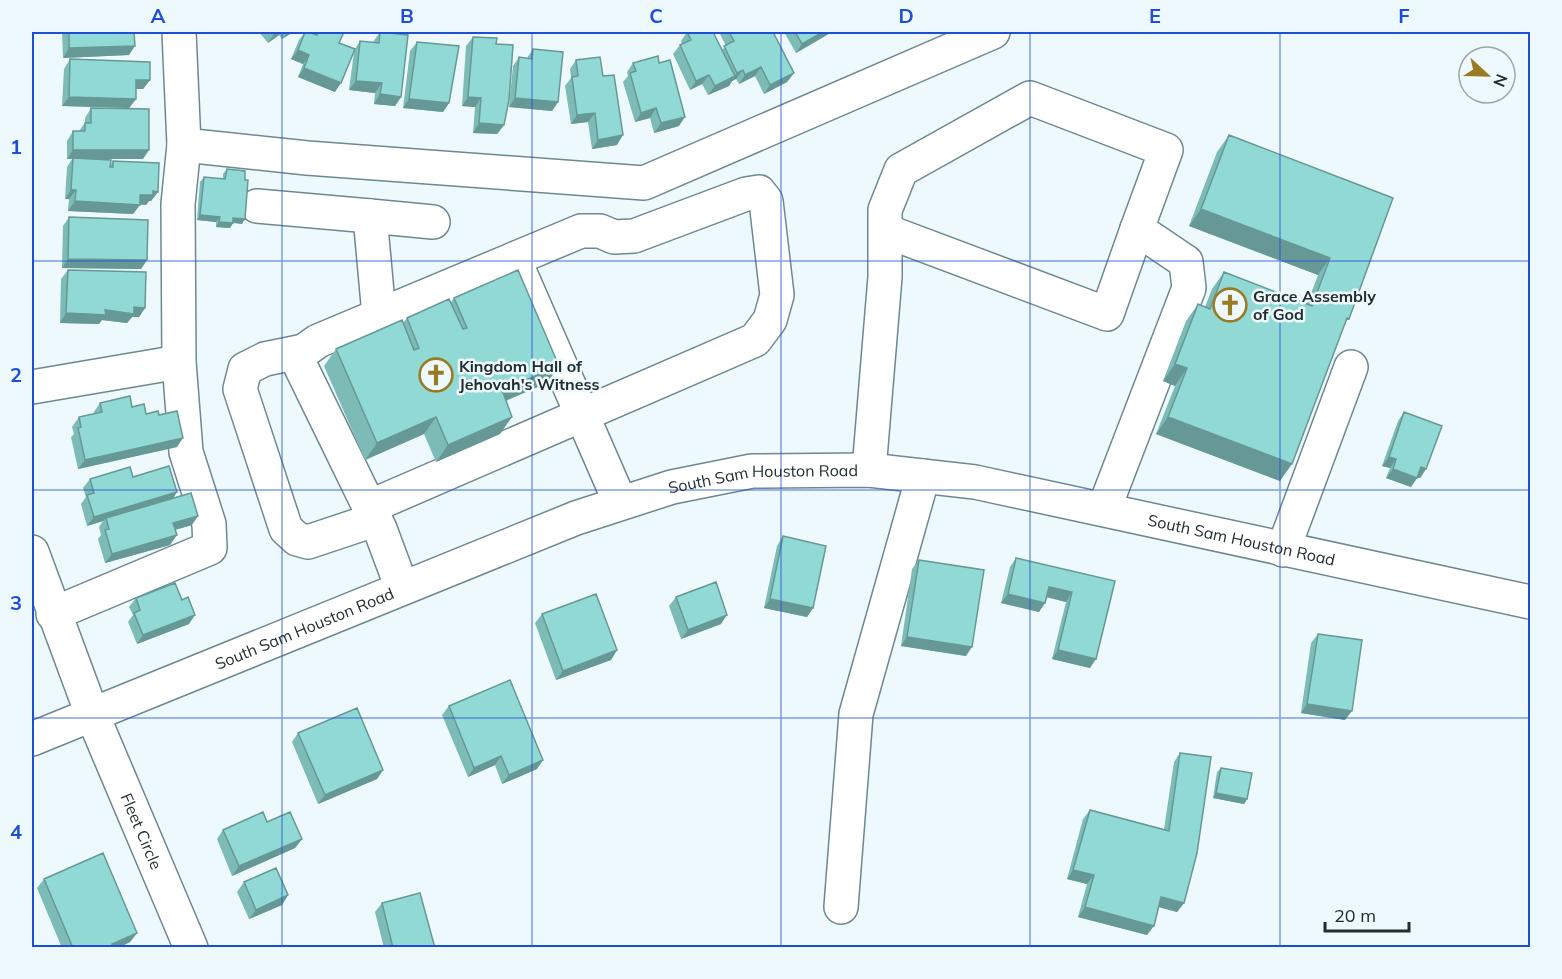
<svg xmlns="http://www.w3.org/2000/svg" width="1562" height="979" font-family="Mulish,sans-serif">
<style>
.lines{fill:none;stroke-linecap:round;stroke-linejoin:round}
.minor-casing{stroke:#6e8890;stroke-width:36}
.minor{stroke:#fff;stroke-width:33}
.wall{fill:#7dbbb7}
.shaded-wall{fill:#669895}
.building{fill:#91d9d5;stroke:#669895;stroke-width:1.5}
.grid{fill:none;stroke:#1d4ed8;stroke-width:1.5;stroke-opacity:0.55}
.labels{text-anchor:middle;stroke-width:5;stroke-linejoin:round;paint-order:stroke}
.poi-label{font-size:16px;font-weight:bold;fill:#222d30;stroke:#eef9fd;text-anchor:start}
.street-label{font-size:16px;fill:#222d30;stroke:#eef9fd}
.neatline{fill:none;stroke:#1d4ed8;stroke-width:2}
.grid-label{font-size:20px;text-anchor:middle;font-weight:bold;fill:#1d4ed8}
</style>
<rect width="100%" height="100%" fill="#eef9fd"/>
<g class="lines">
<defs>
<g id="minor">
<path d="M179,32l5,113 123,13 337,25 349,-151"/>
<path d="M257,206l113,10"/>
<path d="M886,231l221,83 30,-85"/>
<path d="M379,315l-9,-99 63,6"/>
<path d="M304,351l-39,8 -20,10 -5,20 46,140 11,10 11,3 66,-22"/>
<path d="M32,387l147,-25"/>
<path d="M869,470l16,-193v-67l16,-40 129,-72 136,52 -29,79 49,33 3,26 -85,221"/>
<path d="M369,507l386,-167 15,-20 7,-25 -11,-94 -7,-9 -13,2 -112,42 -20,1 -14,-6h-19l-67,28"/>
<path d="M1283,550l68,-183"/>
<path id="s1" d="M32,552l60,162 99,234"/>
<path d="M402,588l-22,-59 -81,-166 5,-12 14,-10 196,-82 106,243"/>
<path d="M53,614l157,-66 -1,-24 -23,-72 -7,-90 -1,-158 6,-59"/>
<path id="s2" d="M32,739l544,-221 96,-31 80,-16 117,-1 106,12 555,120"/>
<path d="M841,907l15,-193 67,-238"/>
</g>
</defs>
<use href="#minor" class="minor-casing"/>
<use href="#minor" class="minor"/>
</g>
<path class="wall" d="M62,32h85l-1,2h-11l-6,21 -66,3z
M259,32h34l-11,7 -3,-4 -11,8z
M305,32l10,2 1,-2h28l-5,11 16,6 5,-8 13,1 7,-10 21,65 -6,9 -21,-2 1,-11 -26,-3 5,-38 -19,40 -37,-15 5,-13 -12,-5 8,-19z
M687,32l35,18 4,-4 -7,-14h54l21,41 -7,9 -23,12 -9,-18 -16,8 -3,-5 -4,2 -3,5 -21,9 -6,-11 -12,6 -17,-36 7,-9 2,-1 -1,-3z
M784,32h48l-36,21z
M473,37l23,7 8,81 -7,9 -24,-1 2,-26 -13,-1 4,-60z
M417,42l32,61 -6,9 -40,-4 7,-57z
M533,49l25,53 -6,9 -43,-4 4,-41 6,-9 8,1z
M70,59l80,21 -7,9h-7v10l-7,9 -67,-2 2,-37z
M576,60l27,16 14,69 -25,4 -4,-27 -17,2 -6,-38 6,-8 -1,-9z
M633,63l46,63 -25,7 -4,-15 -15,4 -12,-40 5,-6 -1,-4z
M91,108l52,51h-52l19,7 3,-5 45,31 -7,9h-2l-3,4 -6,-1 -7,10 -65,-3 1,-12h-4l2,-32 5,-8h-5v-18l6,-10h6l6,-8v-5z
M1229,135l164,63 -49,129 -64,154 -124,-47 19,-48 -12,-5 23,-60 12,-17 7,3 7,-18 12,-17 83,32 11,-29 -129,-49 28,-74z
M227,169l15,55 -9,-1 -3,5 -14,-1v-5l-19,-2 3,-38 4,-5 19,2v-5z
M69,217l78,43 -6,9 -79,-1 1,-42z
M68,270l77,38 -6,9h-7l-5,6 -25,-3 -3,4 -39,-1 1,-44z
M454,298l105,68 -12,17 -41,18 -6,33 -64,28 -12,-28 -59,26 -41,-94 12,-17 67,-26 4,-5 44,-16z
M100,403l32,4 14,7 13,1 18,32 -99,22 -7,-32 3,-3 -2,-7 7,-10 15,-3v-2z
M1404,412l22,57 -6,9h-3l-6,9 -25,-9 4,-10 -8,-2 16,-45z
M133,477l40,21 19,27 -17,5 -5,15 -65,18 -7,-24 3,-4 -2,-8 4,-6 -16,5 -6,-22 5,-7 -3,-9 7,-9z
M783,536l30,72 -6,9 -43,-9 13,-62z
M1016,558l99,23 -25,87 -38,-9 14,-57 -20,-5 -7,15 -38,-9 9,-36z
M919,560l47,96 -65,-10 11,-77z
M676,597l45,27 -40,15 -12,-33z
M136,598l53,26 -52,20 -9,-22 5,-7 -4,-8z
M542,614l75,36 -6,10 -55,20 -21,-57z
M1318,634l27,86 -44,-7 10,-70z
M449,706l88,63 -35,15 -7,-19 -27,12 -26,-62z
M298,733l85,37 -6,9 -59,25 -26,-62z
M1180,753l4,150 -7,9 -18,-5 -12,28 -69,-18 9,-33 -20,-5 16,-60 7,-9 74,19 10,-67z
M1221,768l26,31 -3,5 -31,-6 4,-26z
M267,822l35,17 -7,9 -63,28 -15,-37 6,-9z
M44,879l93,54 -7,9 -12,6h-56l-25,-60z
M244,882l44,13 -6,10 -33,14 -12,-27z
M382,903l53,45h-51l-9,-36z"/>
<path class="shaded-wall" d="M130,32h17l-1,2h-18z
M278,32h3l-2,3 -11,8 6,-9z
M288,32h5l-11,7z
M823,32h9l-36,21 6,-9z
M135,46l-6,9 -66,3 6,-10z
M298,50l11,5 -6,9 -12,-5z
M761,67l-6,9 -16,8 6,-9z
M304,68l37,15 -6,9 -37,-15z
M743,70l-7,9 -4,2 -3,5 -21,9 7,-9 19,-9 3,-4z
M794,73l-7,9 -23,12 6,-9z
M709,75l-7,9 -12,6 6,-9z
M136,80h14l-7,9h-13z
M356,81l26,2 -7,10 -26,-3z
M380,94l21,3 -6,9 -21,-2z
M69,97l67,2 -7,9 -67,-2z
M468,97l13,1 -6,9 -13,-1z
M515,98l43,4 -6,9 -43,-4z
M409,99l40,4 -6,9 -40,-4z
M656,108l-6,10 -15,4 6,-9z
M595,113l-7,9 -17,2 6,-9z
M685,117l-6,9 -25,7 7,-10z
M479,123l25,2 -7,9 -24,-1z
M623,135l-6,10 -25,4 6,-9z
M73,150h76l-6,9h-76z
M71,190h5l-7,9h-4z
M153,191l5,1 -7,9h-2l-3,4 -12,-1 6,-9z
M75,201l65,4 -7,9 -65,-3z
M1201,209l129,49 -12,17 -129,-49z
M200,215l20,2 -4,5 -19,-2z
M233,218l12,1 -3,5 -12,-2z
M219,222l14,1 -3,5 -14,-1z
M68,259l79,1 -6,9 -79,-1z
M134,307l11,1 -6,9h-7l-5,6 -25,-3 -3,4 -39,-1 6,-10z
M1175,364l12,4 -12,18 -12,-5z
M559,366l-12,17 -57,24 12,-17z
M436,417l-12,17 -59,26 12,-17z
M512,417l-12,17 -64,28 12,-17z
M1168,417l124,47 -12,17 -124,-47z
M183,438l-6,9 -99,22 7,-9z
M1389,457l7,2 -6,9 -8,-2z
M1421,467l5,2 -6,9 -6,-1z
M1393,469l24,9 -6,9 -25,-9z
M177,492l-6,10 -65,16 -3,3 -16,5 7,-9z
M198,516l-6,9 -25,7 6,-9z
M177,535l-7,10 -65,18 7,-9z
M1049,587l23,5 -6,10 -23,-6z
M1008,594l37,9 -6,9 -38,-9z
M770,599l43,9 -6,9 -43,-9z
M195,615l-6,9 -52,20 6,-9z
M727,615l-6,9 -40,15 7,-9z
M907,637l65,10 -6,9 -65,-10z
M617,650l-6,10 -55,20 7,-9z
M1058,650l38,9 -6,9 -38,-9z
M1307,704l45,7 -7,9 -44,-7z
M501,756l-6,9 -27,12 6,-9z
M543,760l-6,9 -35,15 7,-9z
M383,770l-6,9 -59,25 7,-9z
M1216,793l31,6 -3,5 -31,-6z
M302,839l-7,9 -63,28 7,-10z
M1073,870l21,5 -7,9 -20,-5z
M288,895l-6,10 -33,14 7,-9z
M1161,897l23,6 -7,9 -22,-6z
M1085,907l69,19 -7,9 -69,-18z
M137,933l-7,9 -12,6h-9l3,-4z"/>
<path class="building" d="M69,32h65l1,14 -66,2z
M305,32h3l9,3 1,-3h26l-5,11 16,6 -14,34 -37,-15 5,-13 -11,-5z
M380,32l28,3 -7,62 -21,-3 2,-11 -26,-2 4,-40 19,2z
M687,32h26l22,44 -20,10 -6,-11 -13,6 -16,-36 11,-5z
M729,32h44l21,41 -24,12 -9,-18 -16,8 -2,-5 -6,3 -13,-27 10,-5z
M795,32h28l-21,12z
M473,37l24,1 -1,6 17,1 -4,55 -5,25 -25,-2 2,-25 -13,-1z
M417,42l42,4 -10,57 -40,-4z
M533,49l30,3 -5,50 -43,-4 4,-41 13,2z
M658,56l1,7 11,-3 15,57 -24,6 -5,-15 -15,5 -11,-40 6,-2 -3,-8z
M600,57l3,19 11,-1 9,60 -25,5 -3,-27 -18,2 -5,-38 6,-1 -2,-16z
M70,59l80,3v18h-14v19l-67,-2z
M91,108l58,1v41h-76v-19h12v-8h6z
M1229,135l164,63 -44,121 -2,-1 -55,146 -124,-47 19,-49 -12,-4 23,-60 12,5 14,-37 88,34 18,-48 -129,-49z
M73,158l38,2 -1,7h3v-6l46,2 -1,29 -5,-1v4h-13v10l-65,-4 1,-11h-5z
M227,169l18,2v9h3l-3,39 -12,-1v5l-14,-1 1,-5 -20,-2 4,-38 21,2z
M69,217l79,3 -1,40 -79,-1z
M68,270l78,2 -1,36 -11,-1v7l-29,-4 1,5 -40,-2z
M518,270l41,96 -57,24 10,27 -64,28 -12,-28 -59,26 -41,-94 66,-29 12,30 5,-2 -12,-30 42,-19 14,30 4,-1 -13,-30z
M130,396l2,11 12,-3 2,10 12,-3 1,4 18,-4 6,27 -98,22 -7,-32 3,-1 -2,-10 23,-5 -2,-9z
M1404,412l38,14 -16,43 -5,-2 -4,11 -24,-9 3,-10 -7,-2z
M169,466l8,26 -83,25 -7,-22 7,-2 -4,-14 40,-12 3,10z
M191,493l7,23 -25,7 4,12 -65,19 -7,-24 4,-1 -3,-11z
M783,536l43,10 -13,62 -43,-9z
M1016,558l99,23 -19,78 -38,-9 14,-58 -23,-5 -4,16 -37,-9z
M919,560l65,10 -12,77 -65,-10z
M716,582l11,33 -39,15 -12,-33z
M175,583l7,17 6,-3 7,18 -52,20 -9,-22 6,-3 -4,-12z
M596,594l21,56 -54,21 -21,-57z
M1318,634l44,6 -10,71 -45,-7z
M510,680l33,80 -34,15 -8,-19 -27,12 -25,-62z
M357,708l26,62 -58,25 -27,-62z
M1180,753l31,4 -14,96 -13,50 -23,-6 -7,29 -69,-19 9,-32 -21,-5 17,-60 79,21z
M1221,768l31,5 -5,26 -31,-6z
M263,812l4,10 23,-10 12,27 -63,27 -16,-36z
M103,853l34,80 -25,11 2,4h-41l-29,-69z
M276,868l12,27 -32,15 -12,-28z
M420,893l15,55h-42l-11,-45z"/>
<path class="grid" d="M282,32v916M532,32v916M781,32v916M1030,32v916M1280,32v916M32,261h1498M32,490h1498M32,718h1498"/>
<defs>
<symbol id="church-ring" viewBox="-11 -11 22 22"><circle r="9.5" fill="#eef9fd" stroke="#9a7a23" stroke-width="1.5"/><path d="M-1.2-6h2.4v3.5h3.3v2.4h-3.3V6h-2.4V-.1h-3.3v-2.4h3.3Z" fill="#9a7a23"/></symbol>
</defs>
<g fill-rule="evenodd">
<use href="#church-ring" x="1211" y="286" width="38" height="38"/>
<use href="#church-ring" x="417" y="356" width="38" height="38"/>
</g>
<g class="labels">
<g class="poi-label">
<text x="1253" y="302">Grace Assembly<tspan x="1253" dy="18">of God</tspan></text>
<text x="459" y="372">Kingdom Hall of<tspan x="459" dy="18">Jehovah's Witness</tspan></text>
</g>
<g class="street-label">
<text dy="6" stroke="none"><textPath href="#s2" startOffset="780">South Sam Houston Road</textPath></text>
<text dy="6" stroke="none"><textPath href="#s2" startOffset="1266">South Sam Houston Road</textPath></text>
<text dy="6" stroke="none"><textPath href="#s2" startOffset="294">South Sam Houston Road</textPath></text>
<text dy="6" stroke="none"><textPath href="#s1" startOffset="300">Fleet Circle</textPath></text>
</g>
</g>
<rect width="1562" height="979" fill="none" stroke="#eef9fd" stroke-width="66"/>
<g transform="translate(1487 75) rotate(112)"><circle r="28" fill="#eef9fd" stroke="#9ca7ab" stroke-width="1.5"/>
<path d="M0-4.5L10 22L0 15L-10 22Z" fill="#9a7a23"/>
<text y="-9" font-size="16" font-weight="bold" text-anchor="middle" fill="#222d30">N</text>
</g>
<path d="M1325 922v9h84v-9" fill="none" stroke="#222d30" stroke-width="3"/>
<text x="1334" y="922" font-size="18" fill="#222d30" stroke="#eef9fd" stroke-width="4.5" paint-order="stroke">20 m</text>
<rect x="33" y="33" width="1496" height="913" class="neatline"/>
<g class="grid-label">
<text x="158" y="23">A</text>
<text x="407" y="23">B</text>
<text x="656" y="23">C</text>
<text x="906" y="23">D</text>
<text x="1155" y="23">E</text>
<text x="1404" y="23">F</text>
<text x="16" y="154">1</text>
<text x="16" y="382">2</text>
<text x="16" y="610">3</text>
<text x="16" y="839">4</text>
</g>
</svg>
